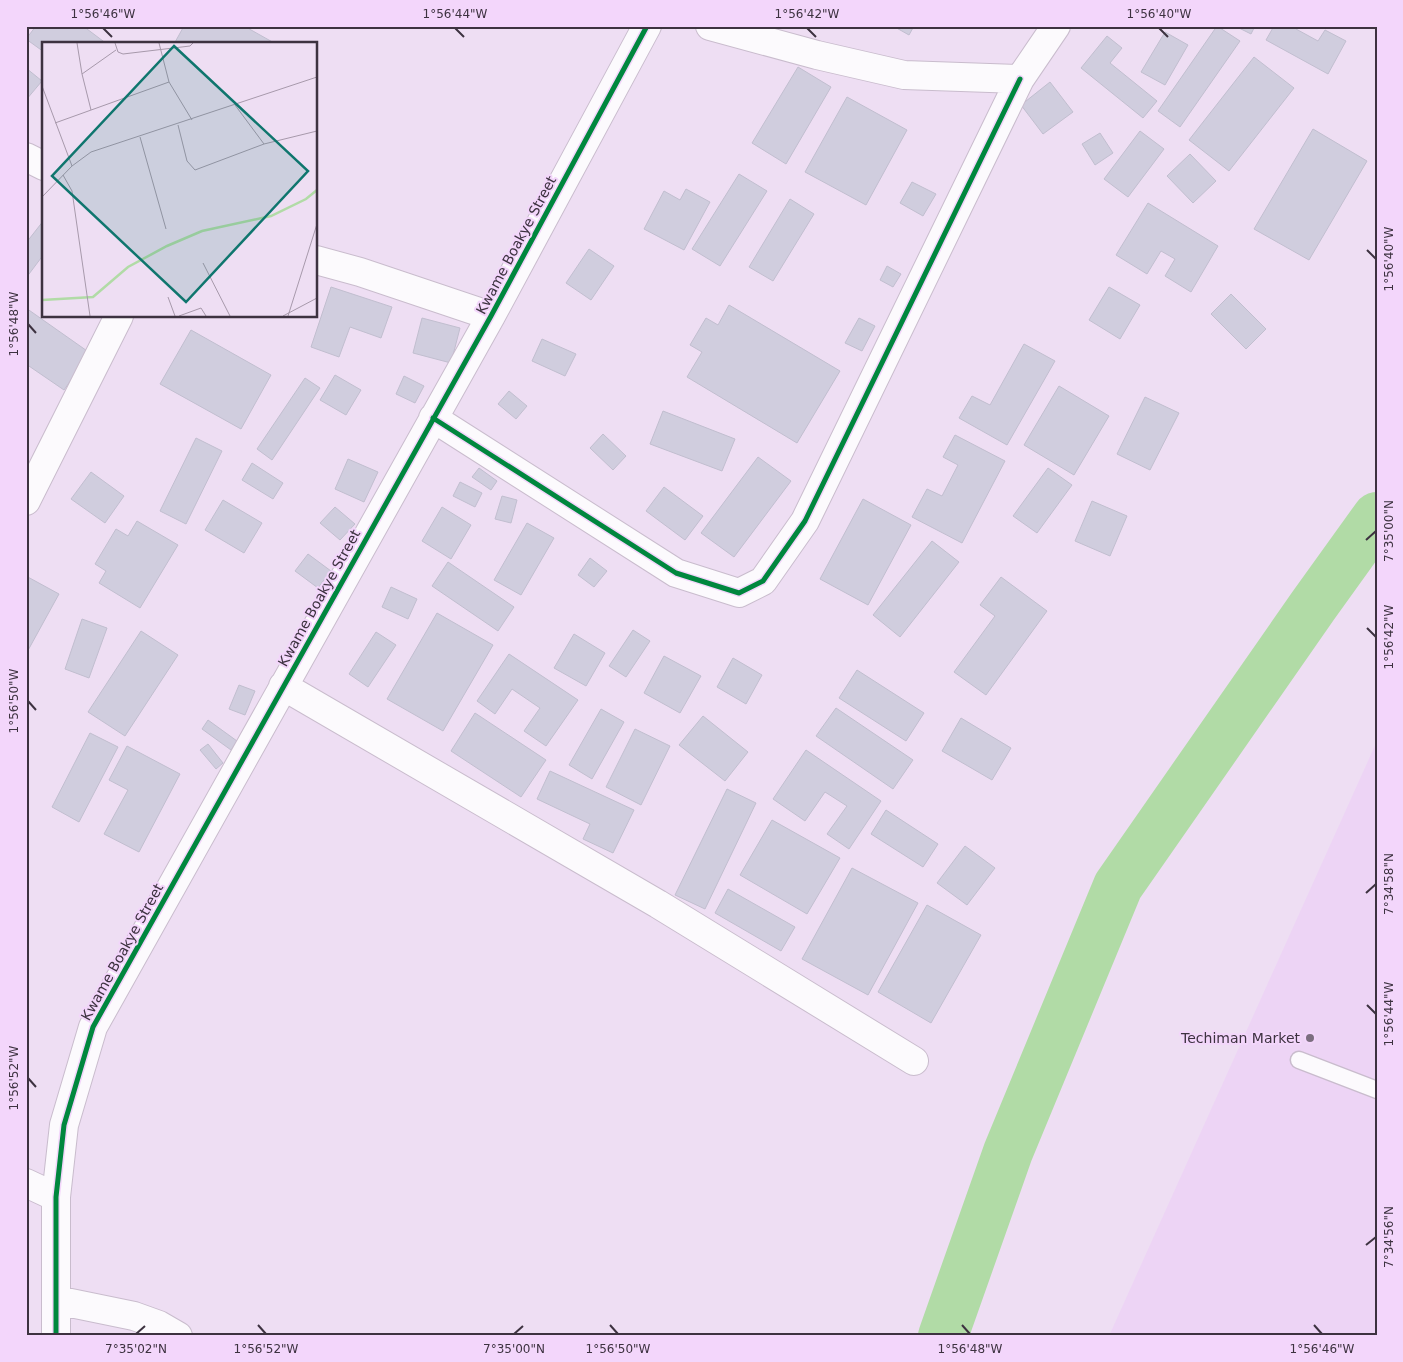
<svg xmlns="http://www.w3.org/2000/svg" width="1403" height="1362" font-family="'DejaVu Sans',sans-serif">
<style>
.built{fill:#edd4f5}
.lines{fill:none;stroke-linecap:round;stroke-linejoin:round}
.river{stroke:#b1dba6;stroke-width:50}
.building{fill:#d0cdde;stroke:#c1becf}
.lane-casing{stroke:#c9bccd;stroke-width:19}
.street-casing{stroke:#c9bccd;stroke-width:30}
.lane{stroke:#fcfafd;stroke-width:16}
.street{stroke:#fcfafd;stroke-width:28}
.cycleway-casing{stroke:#f3d6fb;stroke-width:8}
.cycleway{stroke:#00873e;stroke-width:5}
.ticks{fill:none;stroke:#3d3240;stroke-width:2}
.poi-dot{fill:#7b6e7f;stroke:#f3d6fb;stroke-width:2}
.labels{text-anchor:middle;stroke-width:4;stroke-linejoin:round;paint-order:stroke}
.street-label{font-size:14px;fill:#3d3240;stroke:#f3d6fb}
.poi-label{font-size:14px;fill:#3d3240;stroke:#f3d6fb;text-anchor:end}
.inset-river{fill:none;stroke:#b1dba6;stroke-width:2.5}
.inset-road{fill:none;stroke:#a799ab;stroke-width:1}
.view{fill:#0f766e;fill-opacity:0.15;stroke:#0f766e;stroke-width:2.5}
.inset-edge{fill:none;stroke:#3d3240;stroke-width:2.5}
.neatline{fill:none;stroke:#3d3240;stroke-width:2}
.ticks-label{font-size:12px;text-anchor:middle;fill:#3d3240}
</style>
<rect width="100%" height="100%" fill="#eedef3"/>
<path class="built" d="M1377,741v595h-268z"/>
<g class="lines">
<path class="river" d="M943,1336l65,-184 110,-266 195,-280 64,-89"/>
</g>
<path class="building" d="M36,26h47l24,18h-63v8l-18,-13z
M184,26h60l32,18h-102z
M893,26h21l-5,9z
M1217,26l23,15 -60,86 -22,-16z
M1235,26h20l-4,8z
M1274,26h24l-2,3 22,12 7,-11 21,11 -18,33 -62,-34z
M1165,32l23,13 -23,40 -24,-13z
M1107,36l15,12 -12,15 47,38 -14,17 -62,-50z
M1254,57l40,31 -65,83 -40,-31z
M798,67l33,20 -45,77 -34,-21z
M26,68l16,13 -16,19z
M1050,82l23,30 -30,22 -22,-29z
M847,97l60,33 -41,75 -61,-33z
M1313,129l54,32 -58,99 -55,-31z
M1140,131l24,18 -36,48 -24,-18z
M1100,133l13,20 -18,12 -13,-21z
M1190,154l26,27 -23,22 -26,-27z
M739,174l28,17 -47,75 -28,-17z
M912,182l24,12 -13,22 -23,-13z
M686,189l24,13 -26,48 -40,-21 20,-38 16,9z
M790,199l24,15 -41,67 -24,-14z
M1148,203l70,43 -27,46 -26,-16 10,-17 -14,-8 -14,23 -31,-19z
M44,220v34l-18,24v-35z
M589,249l25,17 -23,34 -25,-17z
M887,266l14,8 -8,13 -13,-7z
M331,287l61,20 -11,31 -31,-11 -11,30 -28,-10z
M1109,287l31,18 -20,34 -31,-19z
M1231,294l35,35 -20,20 -35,-35z
M729,305l111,66 -43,72 -110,-66 15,-25 -12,-7 16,-27 12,7z
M26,308l64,45 -26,37 -38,-26z
M422,318l38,10 -9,35 -38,-10z
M859,318l16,8 -13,25 -17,-8z
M191,330l80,45 -30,54 -81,-45z
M542,339l34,15 -11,22 -33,-15z
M1024,344l31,17 -48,84 -48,-27 13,-22 18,9z
M335,375l26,15 -15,25 -26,-15z
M404,376l20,10 -9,17 -19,-9z
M305,378l15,10 -48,72 -15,-11z
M1059,386l50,30 -35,59 -50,-30z
M509,391l18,15 -11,13 -18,-15z
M1145,397l34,16 -29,57 -33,-16z
M663,411l72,28 -13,32 -72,-27z
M603,434l23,22 -13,14 -23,-22z
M955,435l50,26 -43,82 -50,-26 15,-28 15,7 16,-31 -15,-8z
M196,438l26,13 -36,73 -26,-13z
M758,457l33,24 -57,76 -33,-24z
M348,459l30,13 -14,30 -29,-13z
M252,463l31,20 -10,16 -31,-19z
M479,468l18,13 -6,9 -19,-13z
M1048,468l24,17 -35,48 -24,-17z
M91,472l33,24 -19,27 -34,-24z
M460,482l22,11 -7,14 -22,-11z
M664,487l39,29 -18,24 -39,-29z
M502,496l15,4 -6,23 -16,-4z
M863,499l48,26 -43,80 -48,-26z
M223,500l39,23 -18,30 -39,-23z
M1092,501l35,15 -17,40 -35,-15z
M335,507l20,17 -15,16 -20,-17z
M442,507l29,18 -20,34 -29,-18z
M137,521l41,24 -38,63 -41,-25 7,-12 -11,-7 21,-35 12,7z
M527,523l27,15 -33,57 -27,-15z
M932,541l27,21 -59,75 -27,-22z
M308,554l23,17 -13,17 -23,-17z
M590,558l17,13 -13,16 -16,-12z
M448,562l66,45 -16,24 -66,-45z
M26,576l33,18 -33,60z
M1001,577l46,34 -61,84 -32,-23 41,-56 -15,-11z
M391,587l26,12 -9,20 -26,-12z
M437,613l56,32 -50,86 -56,-32z
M82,619l25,9 -18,50 -24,-9z
M633,630l17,11 -24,36 -17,-11z
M141,631l37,24 -53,81 -37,-24z
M376,632l20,13 -28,42 -19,-13z
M574,634l31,19 -19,33 -32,-18z
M509,654l69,46 -32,46 -22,-15 16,-23 -28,-19 -17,25 -18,-13z
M664,656l37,20 -21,37 -36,-20z
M733,658l29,17 -16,29 -29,-17z
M857,670l67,43 -18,28 -67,-43z
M239,685l16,6 -10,24 -16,-6z
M836,708l77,52 -20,29 -77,-53z
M601,709l23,13 -32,57 -23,-14z
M475,713l71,47 -25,37 -70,-46z
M703,716l45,36 -23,29 -46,-36z
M961,718l50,30 -19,32 -50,-29z
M208,720l29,21 -6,9 -29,-21z
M635,729l35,17 -29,59 -35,-18z
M90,733l28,14 -39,75 -27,-15z
M208,744l15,19 -7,6 -16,-19z
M127,746l53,28 -41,78 -35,-18 24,-44 -19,-10z
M806,750l75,51 -32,48 -22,-15 20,-28 -22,-14 -20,29 -32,-22z
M550,771l84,39 -21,43 -30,-14 7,-15 -53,-25z
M727,789l29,14 -51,106 -30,-14z
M886,810l52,34 -15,23 -52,-33z
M772,820l68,38 -33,56 -67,-39z
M965,846l30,22 -28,37 -30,-22z
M852,868l66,35 -50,92 -66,-36z
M728,889l67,38 -14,24 -66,-38z
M927,905l54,30 -50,88 -53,-31z"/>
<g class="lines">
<defs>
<path id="lane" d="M1299,1060l78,30"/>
<path id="street" d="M710,26l107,29 87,20 116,4 36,-53
M26,157l18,9
M316,260l44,12 131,44
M433,418l243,155 63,20 24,-12 42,-60 215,-442
M26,501l93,-185
M283,686l375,218 256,157
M26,1183l30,14
M56,1300l78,16 25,9 19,11
M56,1336v-139l8,-72 29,-98 398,-711 156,-290"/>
</defs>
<use href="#lane" class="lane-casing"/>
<use href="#street" class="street-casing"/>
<use href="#lane" class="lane"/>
<use href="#street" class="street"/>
<defs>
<path id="cycleway" d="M433,418l243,155 63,20 24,-12 42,-60 215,-442
M56,1336v-139l8,-72 29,-98 398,-711 156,-290"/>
</defs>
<use href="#cycleway" class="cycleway-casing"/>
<use href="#cycleway" class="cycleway"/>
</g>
<path class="ticks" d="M103,28l9,9M455,28l9,9M807,28l9,9M1159,28l9,9M1367,250l9,9M28,324l8,9M1366,540l10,-9M1367,628l9,9M28,701l8,9M1366,893l10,-9M1367,1005l9,9M28,1078l8,9M1366,1245l10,-8M258,1325l8,9M610,1325l8,9M962,1325l8,9M1314,1325l8,9M136,1334l9,-8M514,1334l9,-8"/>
<circle class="poi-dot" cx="1310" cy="1038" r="5"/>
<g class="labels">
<g class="street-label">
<text transform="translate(516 245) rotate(-62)" y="5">Kwame Boakye Street</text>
<text transform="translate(319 598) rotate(-61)" y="5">Kwame Boakye Street</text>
<text transform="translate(122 952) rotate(-61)" y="5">Kwame Boakye Street</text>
</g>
<g class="poi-label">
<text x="1300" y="1043">Techiman Market</text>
</g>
</g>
<g transform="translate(42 42)">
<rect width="275" height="275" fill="#eedef3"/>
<path class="inset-river" d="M0,258l51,-3 35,-30 39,-21 35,-15 69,-15 35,-17 11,-9"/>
<path class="inset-road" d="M35,1l5,31M73,1l3,9 5,2 67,-8 3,-3M117,1l10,39 23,38M0,44l30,80M193,63l29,39 53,-13M49,68l-9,-36 34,-24M13,81l114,-41M136,83l9,36 8,9 69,-26M98,95l26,92M21,133l9,16 18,125M0,155l30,-31 19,-14 226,-75M161,221l27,53M126,255l7,19M137,274l22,-8 5,8M241,274l34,-18M246,274l29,-92"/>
<path class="view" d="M132,4l134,125 -122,131 -134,-126z"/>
<rect width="275" height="275" class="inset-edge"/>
</g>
<rect width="1403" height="1362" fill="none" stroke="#f3d6fb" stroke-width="55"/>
<rect x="28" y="28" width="1348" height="1306" class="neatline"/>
<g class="ticks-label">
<text x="103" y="18">1°56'46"W</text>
<text x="455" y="18">1°56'44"W</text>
<text x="807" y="18">1°56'42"W</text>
<text x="1159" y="18">1°56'40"W</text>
<text transform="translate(1389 259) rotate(-90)" y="4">1°56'40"W</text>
<text transform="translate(14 324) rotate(-90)" y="4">1°56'48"W</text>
<text transform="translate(1389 531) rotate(-90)" y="4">7°35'00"N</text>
<text transform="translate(1389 637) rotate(-90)" y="4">1°56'42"W</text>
<text transform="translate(14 701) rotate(-90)" y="4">1°56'50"W</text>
<text transform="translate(1389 884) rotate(-90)" y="4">7°34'58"N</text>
<text transform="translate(1389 1014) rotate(-90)" y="4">1°56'44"W</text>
<text transform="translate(14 1078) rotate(-90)" y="4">1°56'52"W</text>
<text transform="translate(1389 1237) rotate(-90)" y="4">7°34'56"N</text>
<text x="136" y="1353">7°35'02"N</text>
<text x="266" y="1353">1°56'52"W</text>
<text x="514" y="1353">7°35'00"N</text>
<text x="618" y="1353">1°56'50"W</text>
<text x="970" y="1353">1°56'48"W</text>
<text x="1322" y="1353">1°56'46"W</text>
</g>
</svg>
